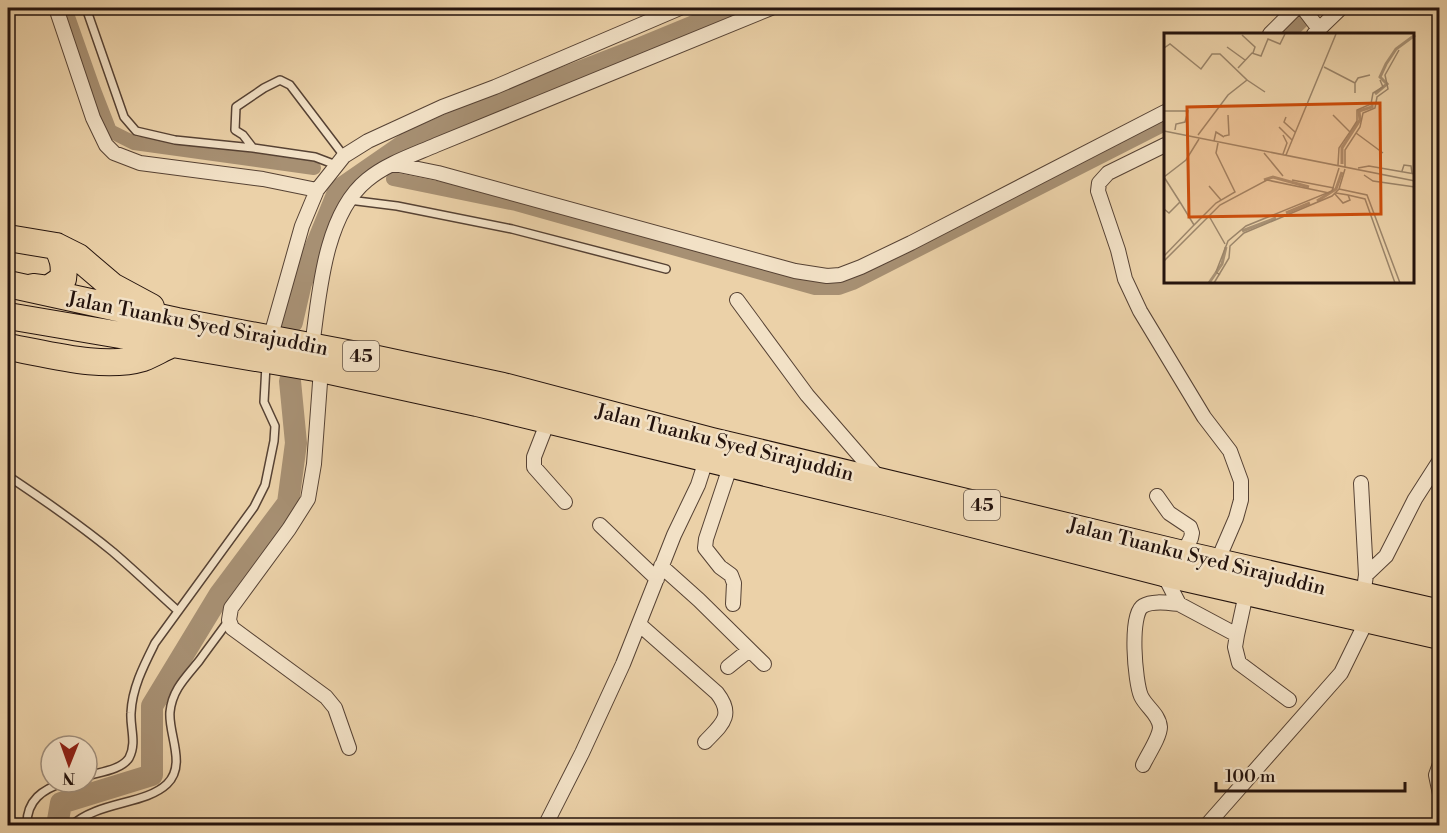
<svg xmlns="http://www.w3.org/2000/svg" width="1447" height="833" font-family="'Libre Bodoni',serif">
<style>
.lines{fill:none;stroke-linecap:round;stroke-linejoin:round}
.canal{stroke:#a79073;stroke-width:14}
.river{stroke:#a79073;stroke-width:22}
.lane-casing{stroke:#564234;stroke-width:10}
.street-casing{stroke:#564234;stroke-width:16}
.highway-casing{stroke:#24130d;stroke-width:28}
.lane{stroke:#f2e1c6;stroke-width:7}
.street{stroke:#f2e1c6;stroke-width:14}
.highway{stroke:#ebd1a8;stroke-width:26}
.labels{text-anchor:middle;stroke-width:5;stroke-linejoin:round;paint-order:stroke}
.shield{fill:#f2e1c6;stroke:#625144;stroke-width:1.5}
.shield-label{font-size:18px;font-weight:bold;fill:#24130d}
.street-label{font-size:20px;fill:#24130d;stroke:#f2e1c6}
.inset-river{fill:none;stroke:#a79073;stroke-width:3}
.inset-road{fill:none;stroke:#9b856a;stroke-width:1.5}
.view{fill:#cb4e0c;fill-opacity:0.15;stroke:#cb4e0c;stroke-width:3}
.inset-edge{fill:none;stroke:#24130d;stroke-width:3}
</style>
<rect width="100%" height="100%" fill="#ebd1a8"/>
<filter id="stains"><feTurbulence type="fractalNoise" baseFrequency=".00333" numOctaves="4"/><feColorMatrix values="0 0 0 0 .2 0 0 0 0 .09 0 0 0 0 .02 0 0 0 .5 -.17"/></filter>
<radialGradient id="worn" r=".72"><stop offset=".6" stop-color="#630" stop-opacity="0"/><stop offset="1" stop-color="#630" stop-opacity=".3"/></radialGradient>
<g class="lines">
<path class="canal" d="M65,8l29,82 16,41 24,12 180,25
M1289,34l26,-26
M393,179l123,25 299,84h24l14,-5 312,-159"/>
<path class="river" d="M292,322l9,-39 38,-93 68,-47 72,-32 157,-61 102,-42
M57,826l4,-23 91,-28v-69l68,-112 68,-91 8,-60 -6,-62"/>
<defs>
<path id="lane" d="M86,8l38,109 12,14 39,9 78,8
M336,165l-21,-8 -62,-9 -10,-13 -8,-5 1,-23 28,-19 16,-8 10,5 54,71
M349,200l48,6 115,23 154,40
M8,476c36,24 71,48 105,76 22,19 43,39 65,59
M87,776c13,-4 34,-6 42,-18 8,-15 1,-30 2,-45 1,-25 13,-48 24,-70l99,-136 11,-22 9,-44 1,-15 -11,-24 2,-37
M27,826c-1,-26 16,-37 38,-44
M71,826c27,-25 74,-21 96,-42 20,-19 1,-50 3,-72 2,-22 16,-35 29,-51 10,-14 20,-27 30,-41"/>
<path id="street" d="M56,8l37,110 13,27 8,8 26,10 123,16 54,11
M1303,8l16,21
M1270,34l26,-26
M1314,34l27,-26
M1165,145l-57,28 -9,10 -1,8 20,59 7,29 15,32 64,106 26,34 11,30v19l-5,18 -19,44
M394,164l44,9 357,98 32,5 13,-1 21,-8 50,-24 254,-131
M737,300l70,95 72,83
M270,339l32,-113 15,-36 27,-34 24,-15 74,-34 53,-20 185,-79
M312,347c7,-51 12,-132 55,-167 19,-16 46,-25 69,-35l335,-137
M321,369l-7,95 -6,35 -19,30 -58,79 -2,12 3,8 94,69 9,11 14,40
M548,421l-14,36v10l31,35
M731,464l-25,75 -1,9 15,19 11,8 3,8 -1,21
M1361,483l5,92
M1157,496l12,17 21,14 2,6 -1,5 -8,16
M600,525l57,54
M661,566l38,34 65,64
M1163,573l16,31 58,31 10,-46
M1363,596l3,-21 20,-19 29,-57 25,-39
M640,625l77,68c18,23 4,32 -12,49
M1237,635l-2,12 4,16 50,37
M728,667l20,-16
M1440,764l-4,11 4,19
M1143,765c4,-9 17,-28 17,-38 -1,-13 -14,-20 -19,-31 -6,-14 -12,-82 2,-90 10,-6 25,-3 36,-2
M545,826l37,-73 41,-89 51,-129 24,-50 10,-31
M1206,826l135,-153 26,-53"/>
<path id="highway" d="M8,238l48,8 22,11 34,29 39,21
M8,284l169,37 191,36 135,29 209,55 471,113 257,59
M33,287l15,2 15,-10c2,-14 0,-22 -7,-33
M8,316l313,53 156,34 413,100 273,70 277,63
M8,347c40,7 95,23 135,11 10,-4 20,-10 30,-14"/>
</defs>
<use href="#lane" class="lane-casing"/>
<use href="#street" class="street-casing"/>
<use href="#highway" class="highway-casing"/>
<use href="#lane" class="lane"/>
<use href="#street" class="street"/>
<use href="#highway" class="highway"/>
</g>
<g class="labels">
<g class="shield">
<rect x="343" y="341" width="36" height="30" rx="4.5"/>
<rect x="964" y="490" width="36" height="30" rx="4.5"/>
</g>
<g class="shield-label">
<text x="361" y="362">45</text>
<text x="982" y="511">45</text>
</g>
<g class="street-label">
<text transform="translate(198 323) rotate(11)" y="7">Jalan Tuanku Syed Sirajuddin</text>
<text transform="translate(725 442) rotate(14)" y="7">Jalan Tuanku Syed Sirajuddin</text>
<text transform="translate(1197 556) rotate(14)" y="7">Jalan Tuanku Syed Sirajuddin</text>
</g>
</g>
<g transform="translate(1164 33)">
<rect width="250" height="250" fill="#ebd1a8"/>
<path class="inset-river" d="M211,61l12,-10 -7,-7 6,-13 10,-15 19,-14M178,131v-16l18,-28 -1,-9 13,-4v-5M100,147l9,-3 36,10M153,168l19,-12 6,-17M122,180l24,-10M78,198l34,-13M45,250l13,-19 4,-17"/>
<path class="inset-road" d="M78,2l13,12 -2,6M63,14l18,13M0,15l6,-4 31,25 11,-15h8l27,26 -19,15 -30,40M160,34l31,16v10M74,35l14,-15 9,3 7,-17 12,5 5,-10M83,47l18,12M191,50l3,-5 12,-3M0,78h24l-3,11 -9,2 -1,6M169,82l17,17 -11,16 -1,17M122,84l-2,5 11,10M115,94l13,13M0,98l251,50M186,99l7,-11v-11l14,-6 2,-11 10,-6 -3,-7M192,100l27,20M119,102l4,8 -4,11M60,103l5,-1 -1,-20M50,108l2,-9 8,5M100,120l19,23M122,122l50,-121M181,134v-17l15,-23 3,-14 12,-5 2,-11 11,-8 -3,-14 14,-25M194,135l11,-2 46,8M238,138l2,-6 7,1 1,7M200,142l9,6 42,6M0,144l22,-17 13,-21M0,144l16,25M128,147l42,8M45,153l12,14M175,156l28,6 33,88M171,161l8,9 7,-3 -2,-5 -12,-2M184,162l17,4 30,84M0,176l5,4 11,-11 14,23 22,-22 19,-11 -19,-39 2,-10M45,183l16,28M0,223l30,-31M0,228l56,-56 47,-25 62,13M56,242l-4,-3 12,-31 18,-15 86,-35 7,-23M50,250l15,-25 1,-12 14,-13 88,-37 7,-7 6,-20"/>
<path class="view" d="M216,70l1,111 -192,3 -2,-110z"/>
<rect width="250" height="250" class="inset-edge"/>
</g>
<rect width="1447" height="833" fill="none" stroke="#ebd1a8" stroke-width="30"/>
<rect x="9" y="9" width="1429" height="815" fill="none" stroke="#24130d" stroke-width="3"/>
<rect x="15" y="15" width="1417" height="803" fill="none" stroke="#24130d" stroke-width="1.5"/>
<g transform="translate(69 764) rotate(181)"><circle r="28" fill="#f2e1c6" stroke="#a08f7c" stroke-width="1.5"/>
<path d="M0-4.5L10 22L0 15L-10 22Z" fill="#8f2418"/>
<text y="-9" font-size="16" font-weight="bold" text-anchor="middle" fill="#24130d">N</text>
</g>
<path d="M1216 782v9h189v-9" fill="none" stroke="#24130d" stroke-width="3"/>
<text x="1225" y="782" font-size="18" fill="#24130d" stroke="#f2e1c6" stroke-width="4.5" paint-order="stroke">100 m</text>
<rect width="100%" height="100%" filter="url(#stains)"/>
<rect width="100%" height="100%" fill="url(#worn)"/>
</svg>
